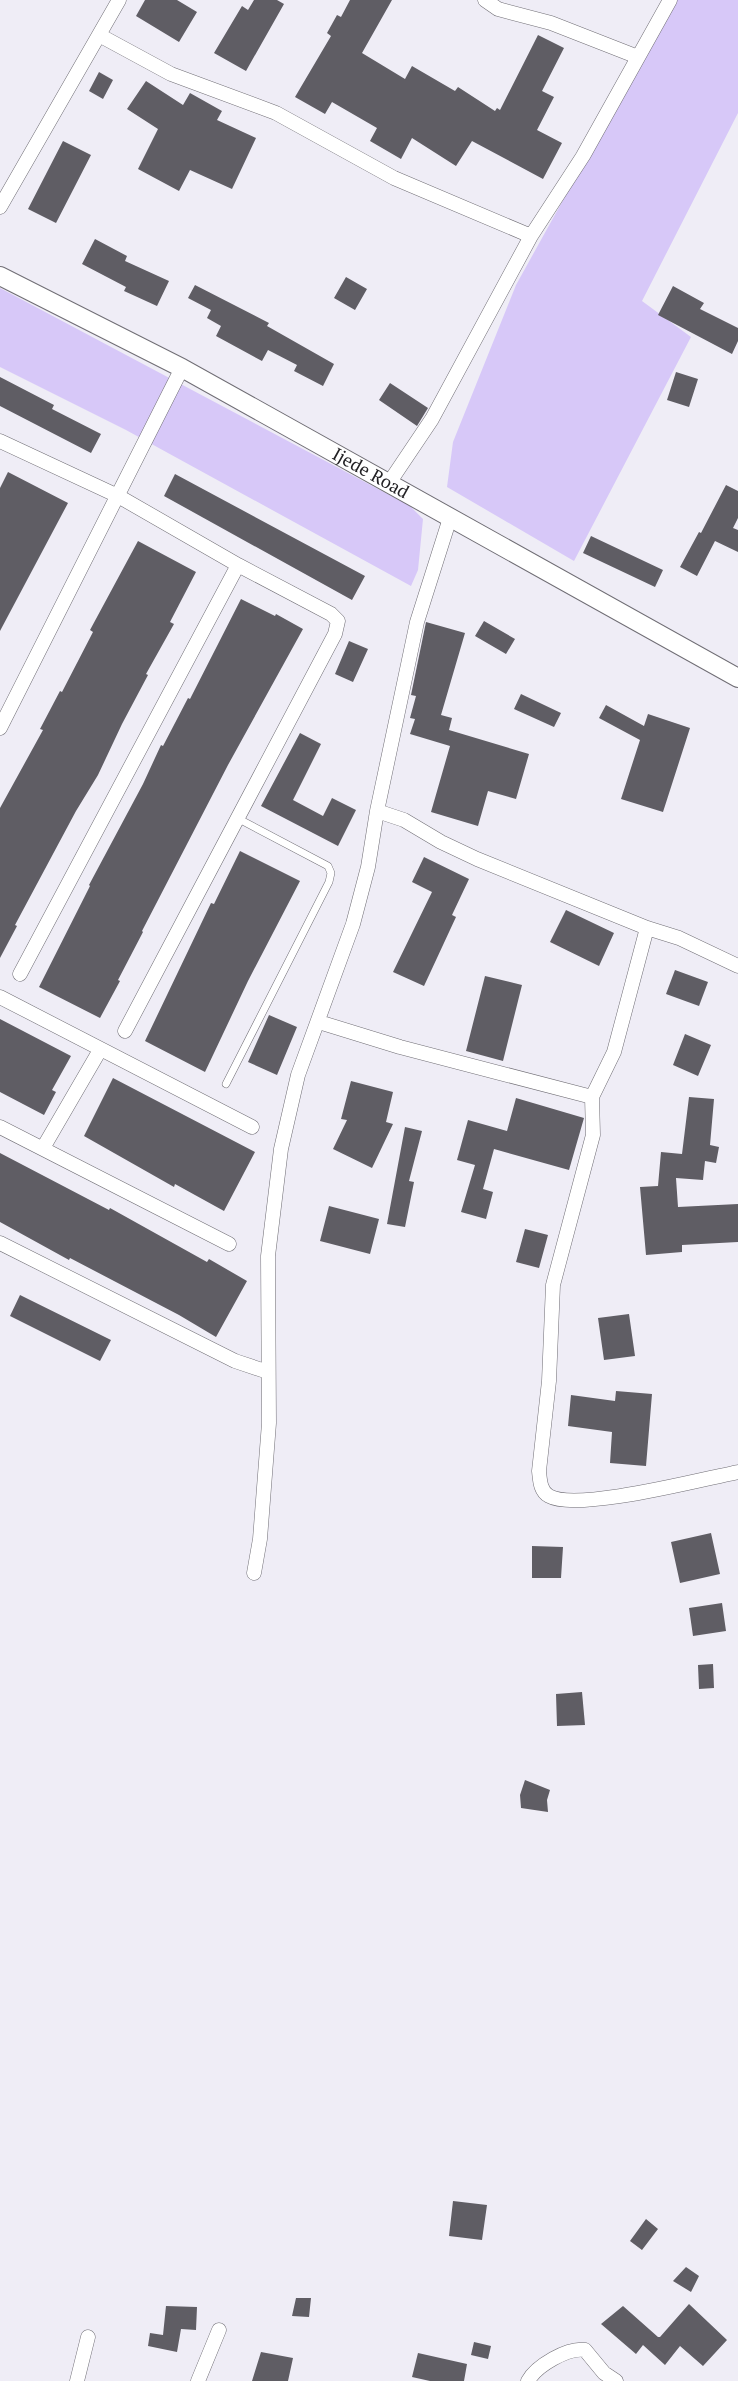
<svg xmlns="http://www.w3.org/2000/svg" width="738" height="2381" font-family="'PT Serif',serif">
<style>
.green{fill:#d7c8f8}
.building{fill:#5f5d64}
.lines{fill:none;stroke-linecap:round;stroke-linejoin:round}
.lane-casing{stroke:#706e75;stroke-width:8}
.street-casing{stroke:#706e75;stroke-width:15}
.secondary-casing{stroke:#706e75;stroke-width:20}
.lane{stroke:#fff;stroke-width:7}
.street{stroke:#fff;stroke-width:14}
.secondary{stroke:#fff;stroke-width:18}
.labels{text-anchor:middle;stroke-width:6;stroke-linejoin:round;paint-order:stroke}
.street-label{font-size:18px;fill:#232225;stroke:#fff}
</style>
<rect width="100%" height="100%" fill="#efedf6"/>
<path class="green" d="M674,0h64v113l-96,188 49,36 -117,224 -127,-74 6,-45 63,-157z
M0,288l410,218 13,13 -5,51 -7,16 -285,-156 -126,-63z"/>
<path class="building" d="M145,0h32l20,12 -18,30 -43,-26z
M254,0h23l7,4 -38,67 -32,-18 28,-47 6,4z
M350,0h42l-30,53 43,26 7,-13 43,25 3,-4 37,24 2,-3 3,2 38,-75 26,13 -22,43 12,6 -17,33 25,13 -19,36 -71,-38 -16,25 -44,-28 -11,21 -31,-18 7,-13 -45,-26 -7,12 -30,-17 36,-61 -4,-3 10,-18 4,2z
M99,72l14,8 -10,19 -14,-8z
M146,81l37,24 7,-12 32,18 -5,9 39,18 -24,51 -42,-19 -11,21 -41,-22 20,-40 -31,-20z
M63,141l28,14 -35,68 -28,-14z
M95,239l32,17 -2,5 44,20 -12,25 -33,-15 2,-4 -44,-23z
M346,277l21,12 -12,21 -21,-12z
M195,285l74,38 -2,3 67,38 -11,22 -29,-15 3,-6 -29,-15 -6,11 -46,-25 5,-10 -14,-8 4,-8 -23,-12z
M673,286l31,17 -4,6 38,19v13l-6,13 -74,-39z
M676,372l22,7 -9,28 -22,-7z
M0,377l54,28 -2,4 49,25 -10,19 -91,-47z
M390,383l38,25 -11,18 -38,-26z
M8,472l60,31 -68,128v-143z
M175,474l190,102 -13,24 -188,-104z
M726,485l12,6v27l-5,10 5,2v22l-23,-11 -18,35 -17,-9 19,-35 2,1z
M591,536l72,34 -8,17 -72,-34z
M138,541l58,31 -26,50 4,2 -28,50 2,1 -26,49 -24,51 -22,36 -61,114 2,1 -17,32v-150l43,-78 -3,-1 20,-38 2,1 31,-60 -3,-2z
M241,599l34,17 1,-2 27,15 -75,136 -86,166 1,1 -25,48 2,1 -20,37 -61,-31 51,-101 -1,-1 54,-101 18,-39 2,1 25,-48 2,1z
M484,621l31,18 -9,15 -31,-18z
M426,622l39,11 -24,82 11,3 -3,12 80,24 -13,45 -28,-8 -10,35 -47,-14 19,-66 -40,-12 5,-15 -5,-1 6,-22 -5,-1z
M349,641l19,8 -15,33 -18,-8z
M521,694l40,19 -7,14 -40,-18z
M606,705l38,21 4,-12 42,14 -27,84 -42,-13 19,-59 -41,-22z
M300,733l21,11 -28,56 30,16 9,-18 24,12 -18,36 -77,-40z
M240,851l60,30 -52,100 -43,91 -60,-31 66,-138 3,1z
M424,857l45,22 -17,36 4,2 -32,69 -31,-14 39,-80 -20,-10z
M566,910l48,23 -15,33 -49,-24z
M675,970l33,12 -9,24 -33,-12z
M485,976l37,9 -19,76 -37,-10z
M269,1015l28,12 -20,48 -29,-13z
M0,1019l71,37 -19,34 4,2 -12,23 -44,-23z
M685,1034l26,11 -13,31 -25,-11z
M113,1078l142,74 -31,59 -49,-27 -1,3 -90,-51z
M351,1081l42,11 -7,30 7,2 -21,44 -39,-19 14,-29 -6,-1z
M689,1097l25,2 -4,46 9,2 -3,16 -11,-2 -2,19 -27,-2 2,29 60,-3v38l-56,3v7l-36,3 -6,-68 18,-1 3,-34 21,2z
M516,1098l68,20 -15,52 -75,-21 -11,40 10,3 -7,27 -25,-7 14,-47 -18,-5 11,-40 39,11z
M405,1127l17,4 -13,50 5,1 -9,45 -18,-3z
M0,1153l109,57 1,-2 97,54 2,-3 38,22 -31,56 -37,-22 -109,-57 -1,2 -69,-38z
M329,1206l50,13 -9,35 -50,-13z
M525,1229l23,6 -9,33 -23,-6z
M20,1295l91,45 -11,21 -90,-45z
M629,1314l6,42 -31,4 -6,-42z
M616,1391l36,3 -6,72 -36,-3 2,-31 -44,-6 3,-31 44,6z
M711,1533l9,41 -40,9 -9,-41z
M532,1546l31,1 -2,31h-29z
M722,1603l4,28 -33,5 -4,-28z
M713,1664l1,24 -15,1 -1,-24z
M582,1692l3,33 -28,1 -1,-32z
M525,1780l25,10 -3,10 1,12 -27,-4 -1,-13z
M453,2201l34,4 -5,35 -33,-4z
M646,2219l12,10 -16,21 -12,-9z
M686,2267l13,9 -8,16 -18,-11z
M296,2298h15l-2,19 -17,-1z
M689,2304l38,36 -24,26 -23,-20 -15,19 -22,-20 -7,9 -35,-30 22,-18 35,31h2z
M166,2306l31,1 -1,23 -15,-1 -4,23 -29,-6 2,-13 13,2z
M474,2342l17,4 -3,13 -17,-4z
M261,2352l32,6 -5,23h-36z
M418,2353l49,11 -3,17h-34l-18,-4z"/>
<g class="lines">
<defs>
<path id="lane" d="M226,1084l103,-202 2,-9 -3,-7 -91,-48"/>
<path id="street" d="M485,0l13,9 53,14 87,34
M99,35l72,39 105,39 118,65 137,58
M0,207l119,-207
M0,441l118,55 120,69 93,49 7,7 -3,13 -210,397
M389,483l43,-64 99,-183 52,-80 87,-156
M0,728l182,-360
M377,811l27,9 37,22 36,17 170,69 32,10 59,28
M647,928l-33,124 -22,45 1,38 -40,150 -4,96 -10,90c1,9 1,20 10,25 28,16 153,-17 189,-24
M20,974l218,-409
M0,997l252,130
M319,1022l81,25 192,50
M0,1127l229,117
M43,1148l57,-98
M0,1243l235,118 33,11
M254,1573l6,-34 9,-116 -1,-167 13,-107 17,-74 55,-151 15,-57 9,-56 40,-189 33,-104
M77,2381l11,-44
M198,2381l21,-51
M528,2381c8,-15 40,-34 57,-31l19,23 12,8"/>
<g id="secondary">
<path id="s1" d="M0,276l182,92 556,310"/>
</g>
</defs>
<use href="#lane" class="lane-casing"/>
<use href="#street" class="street-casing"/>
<use href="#secondary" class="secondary-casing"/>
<use href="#lane" class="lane"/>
<use href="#street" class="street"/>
<use href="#secondary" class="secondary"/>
</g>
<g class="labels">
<g class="street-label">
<text dy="6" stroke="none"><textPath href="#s1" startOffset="420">Ijede Road</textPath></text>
</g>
</g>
</svg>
